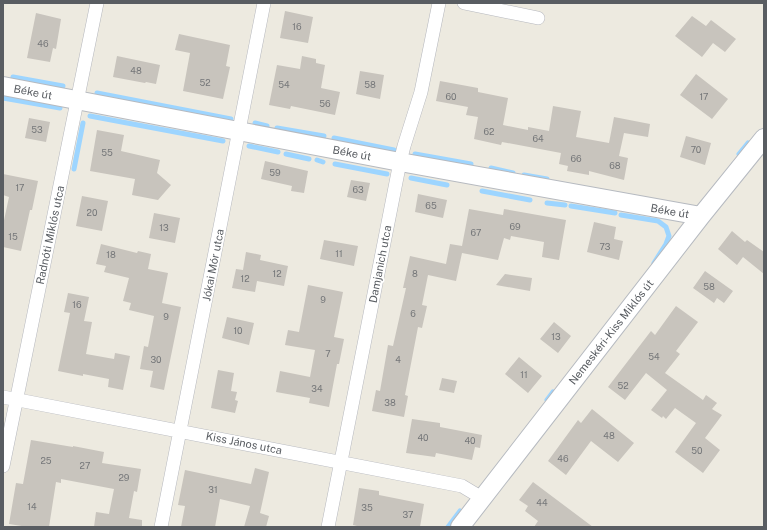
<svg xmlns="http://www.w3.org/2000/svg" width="767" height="530" font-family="'Public Sans',sans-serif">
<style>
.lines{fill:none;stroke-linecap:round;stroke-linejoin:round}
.stream{stroke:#9dd5ff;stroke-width:5}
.building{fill:#c8c4bd}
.street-casing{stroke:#b6b8be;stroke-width:14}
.secondary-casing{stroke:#b6bac0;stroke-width:20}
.street{stroke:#fff;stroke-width:13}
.secondary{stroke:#fff;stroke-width:18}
.labels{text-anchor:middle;stroke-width:3.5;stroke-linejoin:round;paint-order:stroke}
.number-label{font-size:9px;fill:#757779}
.street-label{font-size:11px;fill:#595d62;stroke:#fff}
</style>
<rect width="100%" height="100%" fill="#edeae0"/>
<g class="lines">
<path class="stream" d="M13,77l50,9
M97,93l134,26
M3,98l57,10
M90,116l133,25
M255,123l12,3
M277,128l47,8
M334,138l60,12
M249,146l29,6
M286,154l23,5
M415,154l56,10
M739,154l9,-11
M317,160l6,2
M335,164l52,10
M491,168l22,5
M74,169l9,-46
M524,175l23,4
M411,178l36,7
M482,191l48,9
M547,203l18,2
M571,206l44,7
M621,215l37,6 8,6 3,9 -3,8 -12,19
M547,400l6,-8
M448,527l12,-16"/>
</g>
<path class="building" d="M285,11l28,6 -5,26 -28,-5z
M36,13l25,6 -5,30 -3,-1 -3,14 -23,-4z
M692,16l14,10 5,-6 25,19 -11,13 -12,-9 -11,14 -27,-21z
M179,34l51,11 -4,21 4,1 -7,32 -40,-8 7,-38 -15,-3z
M117,56l43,9 -4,19 -10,-2 -1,1 -32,-6z
M302,56l14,3v4l9,2 -4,23 19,4 -5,23 -44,-9 -1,3 -21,-4 8,-40 23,4z
M360,71l24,4 -4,24 -24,-5z
M696,74l32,25 -16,20 -32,-24z
M440,81l38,7v4l30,6 -5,27 25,5v-3l21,4 4,-25 28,5 -5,26 33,6 5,-26 36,7 -2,13 -24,-4 -5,23 9,2 -4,22 -35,-9v4l-22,-4 1,-5 -9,-2 2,-11 -59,-11 -1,3 -27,-6 4,-22 -12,-2 2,-8 -32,-6z
M29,118l21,4 -4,20 -21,-4z
M97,130l27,5 -3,16 39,9 -3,13 14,12 -13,15 -26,-5 3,-16 -45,-8z
M686,136l25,7 -6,22 -25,-8z
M265,161l43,10 -4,22 -13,-2 1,-5 -31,-7z
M3,174l35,7 -6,29h-2l-9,41 -18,-4v-22l6,-28 -6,-2z
M351,180l19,3 -4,18 -19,-4z
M418,194l29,6 -4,18 -28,-6z
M82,196l26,5 -6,30 -26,-5z
M469,209l34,6 1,-6 62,11 -7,40 -17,-3 2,-15 -33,-6 -1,4 -6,-2 -6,22 -36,-7 -6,28 -28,-6 -6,30 5,1 -5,22 -4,-1 -13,68 3,1 -4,21 -32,-6 4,-21 4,1 8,-46 5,1 13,-58h-3l7,-32 36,8 4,-20 12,2z
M154,213l26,5 -5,25 -26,-5z
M594,222l22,5 -2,12 9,2 -4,19 -32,-8z
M732,231l13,11 2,-2 17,12v22l-21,-17 -6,8 -19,-16z
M324,240l34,6 -4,20 -34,-7z
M101,244l36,9 1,-2 13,3 -3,15 20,4 -6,30 19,4 -17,83 -14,-3 3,-16 -13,-2 4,-23 4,1 6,-31 -25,-6 2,-7 -8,-2 6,-23 -25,-6 2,-6 -10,-2z
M246,252l15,3 -1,5 28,6 -4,20 -27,-5 -2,11 -23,-4 4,-19 7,1z
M705,271l28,20 -9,12 -7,-5 -3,5 -21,-15z
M505,274l27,4 -2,13 -34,-6z
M308,285l35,7 -9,45 10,2 -5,25h-2l-8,43 -20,-4 1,-5 -34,-6 4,-21 30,6 5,-27 -30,-5 3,-15 11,2z
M68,293l21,4 -5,24 8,1 -6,32 28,5 1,-6 15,3 -7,34 -15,-3 1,-8 -26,-5v2l-25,-5 12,-58 -6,-1z
M676,306l22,16 -22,29 4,3 -15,19 38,27 3,-5 11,8 -5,6 10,6 -17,23 15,12 -17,23 -28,-21 21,-29 -21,-15 -9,11 -3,-3 -1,2 -11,-8 16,-20 -21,-17 -21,27 -17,-13 43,-56 4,4z
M227,317l27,6 -5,22 -27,-7z
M554,322l17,14 -13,17 -18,-14z
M519,357l23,19 -14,17 -23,-19z
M218,370l16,3 -3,18 6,1 -2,8 3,1 -3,12 -24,-5z
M442,378l15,3 -3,12 -15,-3z
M592,409l42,34 -16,19 -27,-21 -25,34 -18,-14 30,-41 3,3z
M412,419l28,4v4l42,8 -2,13 -5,-1 -3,13 -36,-7 -1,4 -29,-4z
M31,440l42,7v-1l31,6 -2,11 39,6 -4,23 -3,-1 -5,27 13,2v7h-48l2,-15 13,2 5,-25 -53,-10v4l-5,-1 -7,45h-21l-19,-3 7,-41 7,1z
M255,468l14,4 -9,41 9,3 -3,11h-22l6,-21 -30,-7 -5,28h-34l4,-21 -7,-1 7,-35 66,14z
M533,482l60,45h-59l4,-6 -13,-10 3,-5 -9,-6z
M359,488l20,3v4l45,9 -4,23h-59l-8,-2z"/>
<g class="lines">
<defs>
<path id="street" d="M464,3l74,15
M3,397l459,89 20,12
M3,466l94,-463
M161,527l103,-524
M328,527l72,-365 4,-16 17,-54 18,-89"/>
<path id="secondary" d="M3,86l397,76 301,54
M460,527l241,-311 63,-78"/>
</defs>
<use href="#street" class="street-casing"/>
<use href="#secondary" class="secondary-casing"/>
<use href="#street" class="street"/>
<use href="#secondary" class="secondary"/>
</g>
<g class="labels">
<g class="number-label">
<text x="297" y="30">16</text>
<text x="43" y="47">46</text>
<text x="136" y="74">48</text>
<text x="205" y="86">52</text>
<text x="284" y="88">54</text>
<text x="370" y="88">58</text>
<text x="451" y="100">60</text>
<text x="704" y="100">17</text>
<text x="325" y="107">56</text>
<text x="37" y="133">53</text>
<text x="489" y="135">62</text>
<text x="538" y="142">64</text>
<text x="696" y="153">70</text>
<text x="107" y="156">55</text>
<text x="576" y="162">66</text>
<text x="615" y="169">68</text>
<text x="275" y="176">59</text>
<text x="20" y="191">17</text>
<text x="358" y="193">63</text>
<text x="431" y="209">65</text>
<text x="92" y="216">20</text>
<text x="515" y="230">69</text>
<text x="164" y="231">13</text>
<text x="476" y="236">67</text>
<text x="13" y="240">15</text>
<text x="605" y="250">73</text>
<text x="339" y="257">11</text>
<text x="111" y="258">18</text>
<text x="277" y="277">12</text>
<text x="415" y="277">8</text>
<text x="245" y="282">12</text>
<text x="709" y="290">58</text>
<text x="323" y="303">9</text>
<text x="77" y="308">16</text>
<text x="413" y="317">6</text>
<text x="166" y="320">9</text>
<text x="238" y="334">10</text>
<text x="556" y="340">13</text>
<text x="328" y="357">7</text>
<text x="654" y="360">54</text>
<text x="156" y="363">30</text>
<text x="398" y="363">4</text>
<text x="524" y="378">11</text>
<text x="623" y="389">52</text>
<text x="317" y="392">34</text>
<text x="390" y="406">38</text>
<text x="609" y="439">48</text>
<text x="423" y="441">40</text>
<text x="470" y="444">40</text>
<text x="697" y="454">50</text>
<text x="563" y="462">46</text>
<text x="46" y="464">25</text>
<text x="85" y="469">27</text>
<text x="124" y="481">29</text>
<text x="213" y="493">31</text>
<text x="542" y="506">44</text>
<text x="32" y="510">14</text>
<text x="367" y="511">35</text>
<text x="408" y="518">37</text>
</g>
<g class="street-label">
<text transform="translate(33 92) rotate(11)" y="4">Béke út</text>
<text transform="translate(352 153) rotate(11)" y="4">Béke út</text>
<text transform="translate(670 211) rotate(10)" y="4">Béke út</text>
<text transform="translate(50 235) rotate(-78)" y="4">Radnóti Miklós utca</text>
<text transform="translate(380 264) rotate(-79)" y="4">Damjanich utca</text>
<text transform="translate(213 265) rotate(-79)" y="4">Jókai Mór utca</text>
<text transform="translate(611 332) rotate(-52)" y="4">Nemeskéri-Kiss Miklós út</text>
<text transform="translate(244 443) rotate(11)" y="4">Kiss János utca</text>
</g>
</g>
<rect width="767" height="530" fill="none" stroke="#595d62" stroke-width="8"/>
</svg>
